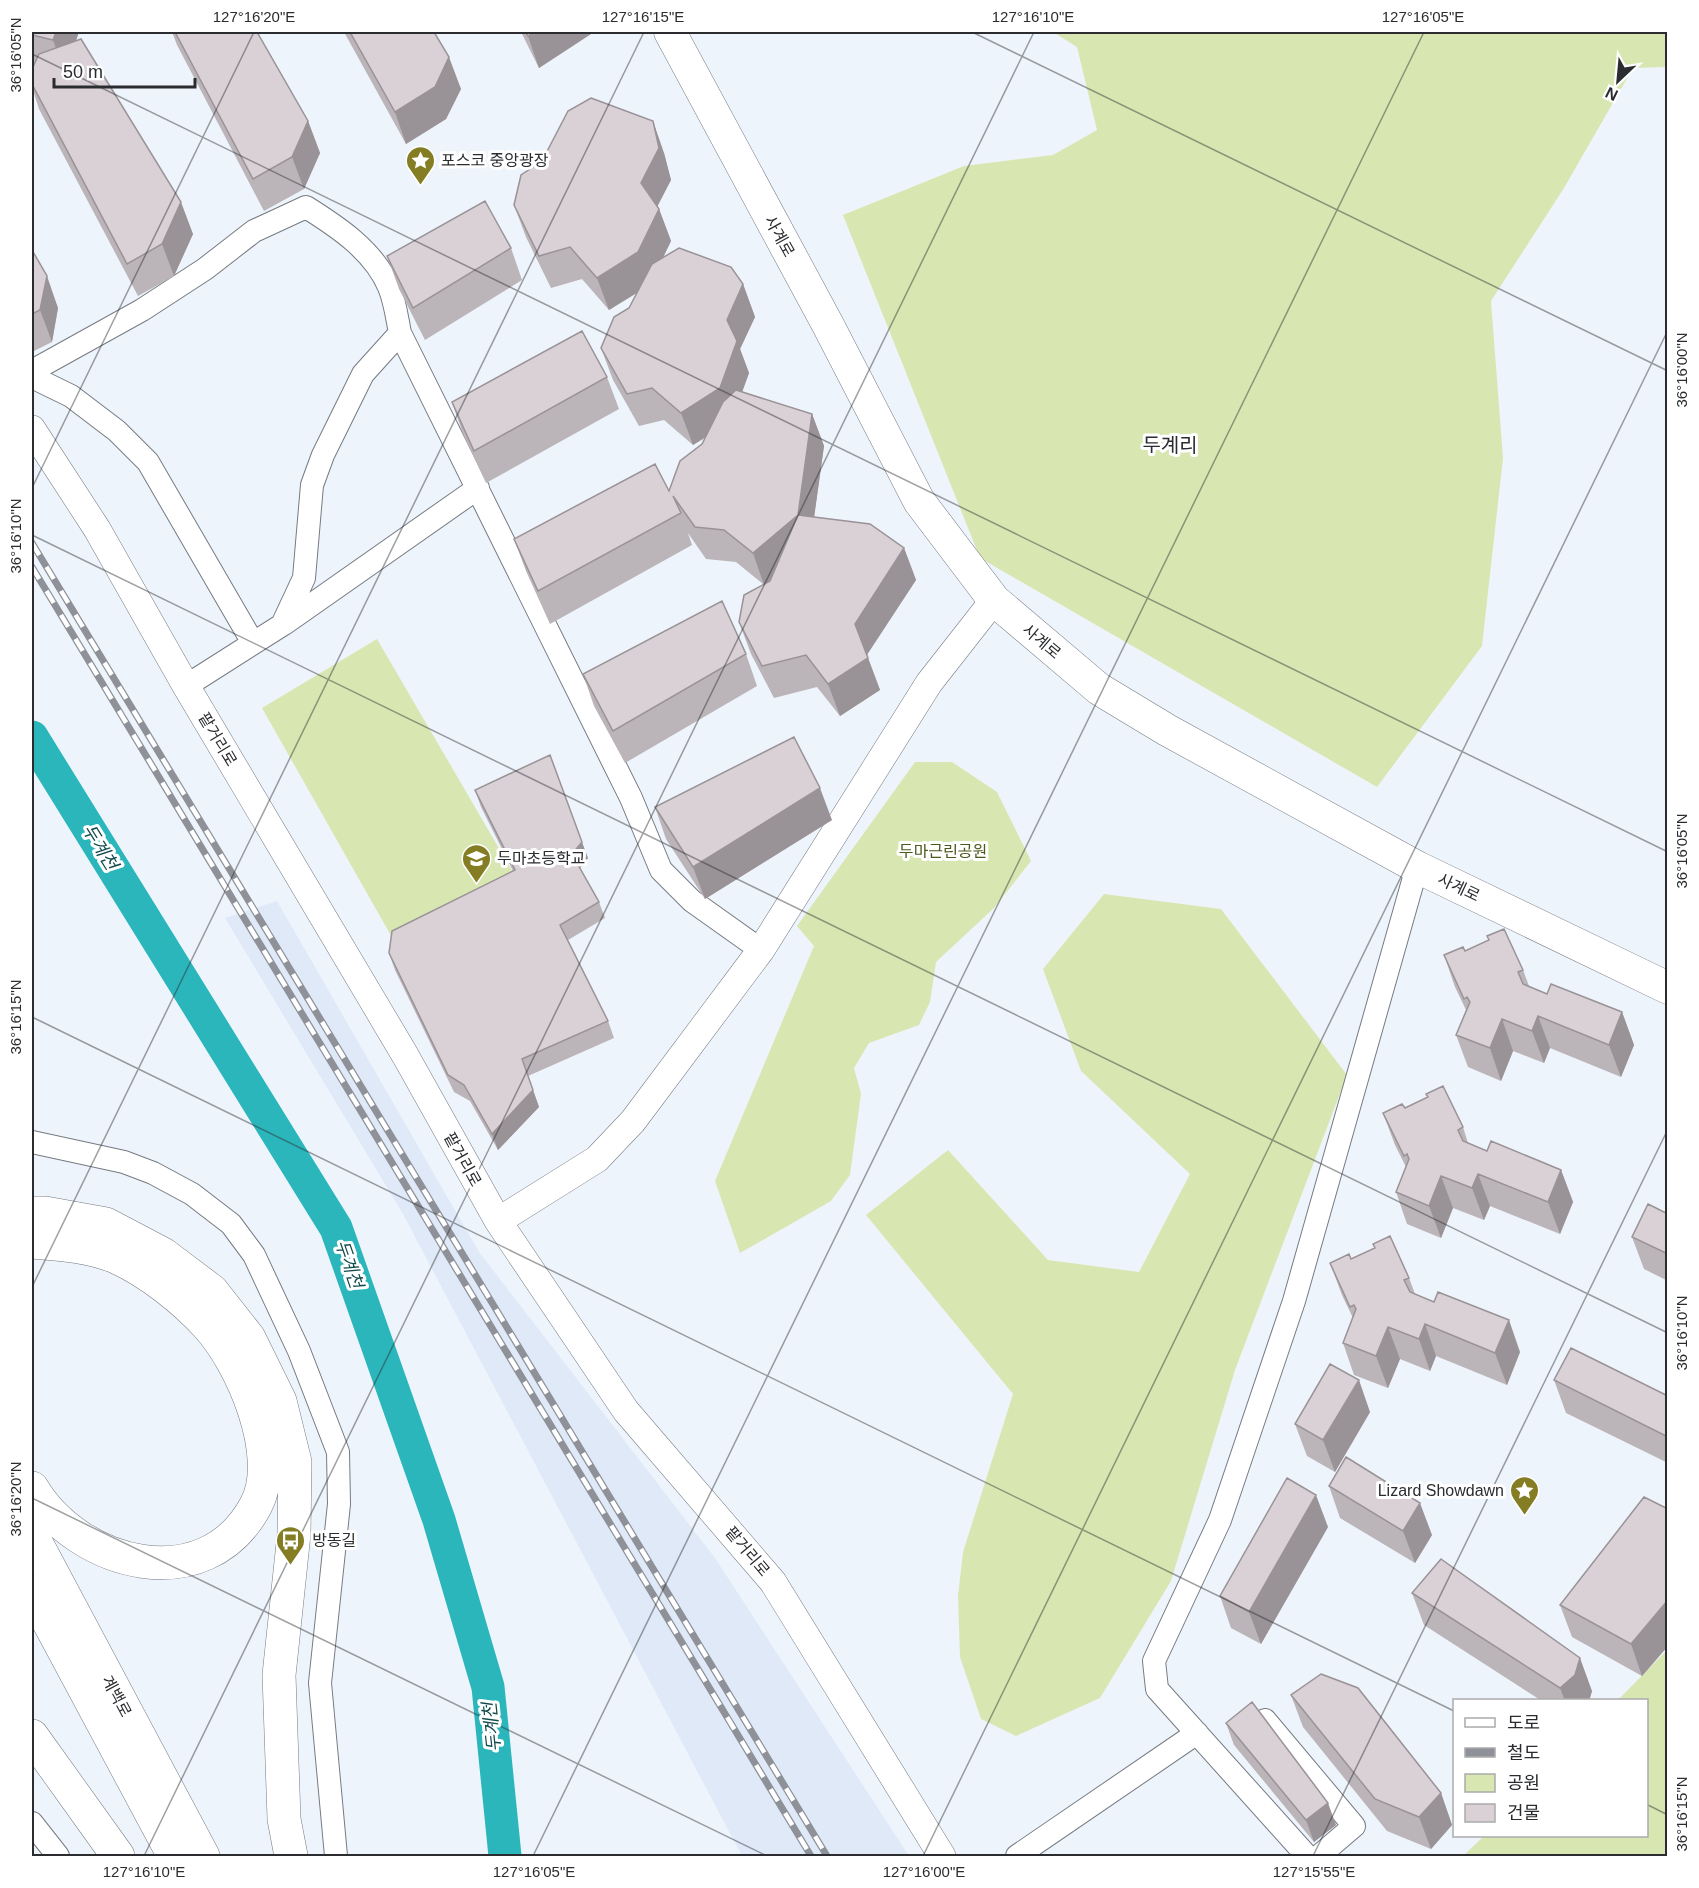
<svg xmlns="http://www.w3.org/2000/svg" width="1699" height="1888" font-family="Helvetica,'Noto Sans KR',sans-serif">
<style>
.built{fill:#dfe9f8}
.green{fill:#d8e7b2}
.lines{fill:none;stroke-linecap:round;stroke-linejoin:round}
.river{stroke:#2bb6bc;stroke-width:33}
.minor-casing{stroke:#767b82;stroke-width:24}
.tertiary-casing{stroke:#767b82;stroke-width:28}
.secondary-casing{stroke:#767b82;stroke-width:33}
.trunk-casing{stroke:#767b82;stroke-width:34}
.minor{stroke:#fff;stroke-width:22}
.tertiary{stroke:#fff;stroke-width:27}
.secondary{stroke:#fff;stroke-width:32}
.trunk{stroke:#fff;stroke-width:33}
.rail-casing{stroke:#8e9298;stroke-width:7}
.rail{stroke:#fff;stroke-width:4.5;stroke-dasharray:14;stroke-linecap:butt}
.wall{fill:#bbb4b9}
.shaded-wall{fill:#999296}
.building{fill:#dad1d7;stroke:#999296;stroke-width:1.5}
.ticks{fill:none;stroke:#2a2c2f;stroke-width:1.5;stroke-opacity:0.45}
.labels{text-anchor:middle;stroke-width:6;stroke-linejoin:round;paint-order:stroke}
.poi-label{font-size:16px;fill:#2a2c2f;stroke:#fff;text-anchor:start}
.street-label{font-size:16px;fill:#2a2c2f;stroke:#fff}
.park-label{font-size:16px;fill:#4c591d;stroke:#fff}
.water-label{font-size:18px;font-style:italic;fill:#114a4d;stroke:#fff}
.quarter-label{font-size:20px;fill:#2a2c2f;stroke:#fff}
.neatline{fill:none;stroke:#2a2c2f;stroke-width:2}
.ticks-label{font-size:15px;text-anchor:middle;fill:#2a2c2f}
</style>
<rect width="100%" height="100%" fill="#eef4fc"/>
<path class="built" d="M277,901l202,351 236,306 194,298h-167l-339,-642 -178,-296z"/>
<path class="green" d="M1053,32h614v35l-34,1 -69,120 -73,113 12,157 -21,188 -105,141 -397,-229 -137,-343 121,-49 89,-11 44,-25 -20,-83z
M377,639l144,247 -123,62 -136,-240z
M915,762h37l45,30 34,69 -37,47 -58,54 -6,40 -11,23 -50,18 -15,25 7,26 -11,81 -19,26 -91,52 -25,-72 99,-235 -17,-20z
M1104,894l117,15 126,166 -112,295 -64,211 -71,117 -84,38 -35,-17 -21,-62 -2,-61 5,-44 50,-158 -147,-179 82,-65 100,110 91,12 51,-98 -109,-103 -38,-102z
M1667,1650v206h-204l21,-20h162v-136h-28z"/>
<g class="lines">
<path class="river" d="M32,737l304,491 103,292 49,167 17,169"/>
<defs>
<path id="minor" d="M32,371l110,-61 63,-41 49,-38 52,-24c32,20 68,44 83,80 6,14 8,31 11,46l231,465 30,72 31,31 69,49
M32,377l39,19 46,35 31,31 105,181
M284,624l194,-136
M186,686l96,-61 22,-47 8,-93 11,-30 40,-81 37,-41
M32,1142l92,20 29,11 39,21 39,30 23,31 45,96 39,101 1,52 -19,179 16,173
M1265,1720l89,106 -35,30
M32,1823l26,33
M1017,1856l180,-123
M1307,1856l-150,-167 -3,-28 66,-141 74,-219 123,-434"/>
<path id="tertiary" d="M32,429l65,100 89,157 219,369 93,166 128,190 147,171 169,274
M498,1221l99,-62 36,-38 128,-171 168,-267 65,-83"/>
<path id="secondary" d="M670,32l158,293 91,176 75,99 105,89 68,41 250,137 251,121"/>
<path id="trunk" d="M32,1213h13l61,11 57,30 49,37 37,47 31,63 15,61 -1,72 -15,141 5,144 7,37
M32,1242c27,2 58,4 84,15 33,15 67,42 91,68 35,38 75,131 49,180 -50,95 -178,61 -224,-17
M32,1535l171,321
M32,1591l142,265
M32,1736l86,120"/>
</defs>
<use href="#minor" class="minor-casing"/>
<use href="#tertiary" class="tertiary-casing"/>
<use href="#secondary" class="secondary-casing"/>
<use href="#trunk" class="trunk-casing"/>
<use href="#minor" class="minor"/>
<use href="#tertiary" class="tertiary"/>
<use href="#secondary" class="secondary"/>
<use href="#trunk" class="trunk"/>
<defs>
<path id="rail" d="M32,543l795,1313
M32,567l779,1289"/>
</defs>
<use href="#rail" class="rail-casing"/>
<use href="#rail" class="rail"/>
</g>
<path class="wall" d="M32,32h47l-3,8 117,194 -19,42 -36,20 -99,-187 -7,-22v-18l1,-4h-1z
M172,32h85l51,89 12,32 -16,36 -40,22 -87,-166z
M344,32h90l27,57 -15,30 -40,25z
M521,32h73l-55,36z
M664,153l7,27 -14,26 2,3 12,32 -8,16 80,27 12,33 -15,32 9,24 -7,19 70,22 12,32 -10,71 90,31 12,32 -49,75 13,35 -40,26 -23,-29 -43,11 -23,-44 -12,-32 24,-38 -27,-22 -30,-3 -18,-26 4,12 -142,79 -24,-53 -12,-32 155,-48 33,-47 3,-6 -12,7 -29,-25 -25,6 -26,-46 -12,-32 28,-40 8,-16 -28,18 -27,-31 -31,9 -25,-51 -12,-32z
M511,248l11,32 -97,60 -26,-51 -12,-33z
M32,250l26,58 -6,34 -20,10z
M607,377l12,32 -133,74 -23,-49 -11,-32z
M746,654l11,32 -132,77 -31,-57 -11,-32z
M475,790l113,68 -8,10 19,34 6,16 -37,22 40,81 6,17 -86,38 11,31 -41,43 -28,-49 -16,-9 -59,-122 -6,-17 124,-82 -32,-64z
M655,807l177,13 -127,79 -39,-60z
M1465,951l58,19 6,16 18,8 75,18 12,33 -13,32 -71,-29 -6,15 -31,-12 -12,30 -33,-14 -12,-32 10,-25 -11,-23 -11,-32z
M1405,1108l58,19 5,16 19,8 74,19 12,32 -13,32 -70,-28 -6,14 -31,-12 -12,30 -34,-14 -11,-32 10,-25 -11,-22 -12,-32z
M1668,1214v67l-24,-12 -12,-32z
M1351,1259l58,19 6,16 105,58 -13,33 -71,-29 -6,15 -30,-12 -12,29 -34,-13 -11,-32 10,-25 -11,-23 -12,-32z
M1554,1380l114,16v67l-102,-50z
M1370,1412l-35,60 -28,-16 -12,-32z
M1329,1486l103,49 -17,28 -75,-45z
M1668,1509v137l-26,30 -70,-39 -12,-32z
M1328,1527l-67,117 -30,-16 -11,-32z
M1412,1593l180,98 -3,10h-47l-118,-76z
M1291,1695l150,98 11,32 -21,24 -44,-18 -84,-104z
M1226,1723l110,102 -22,17 -80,-97z"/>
<path class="shaded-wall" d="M56,32h23l-14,40 -12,-32z
M535,32h59l-55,36 -11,-32z
M449,57l12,32 -15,30 -40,25 -11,-32z
M308,121l12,32 -16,36 -12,-32z
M653,121l11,32 7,27 -18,35 -12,-32z
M181,202l12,32 -19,42 -12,-32z
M659,209l12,32 -21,44 -41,25 -12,-32z
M47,276l11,32 -6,34 -12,-32z
M743,284l12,33 -15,32 9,24 -17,47 -39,25 -12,-32z
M812,414l12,32 -14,101 -46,38 -11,-32z
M904,548l12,32 -50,76 -11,-32z
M868,658l12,32 -40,26 -12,-32z
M820,788l12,32 -127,79 -12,-32z
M582,842l6,16 -10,12 -6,-16z
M1622,1012l12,33 -13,32 -12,-32z
M1538,1016l12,32 -6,15 -12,-32z
M1502,1019l11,32 -12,30 -11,-33z
M533,1090l6,17 -41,43 -6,-16z
M1561,1170l12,32 -13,32 -12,-32z
M1478,1174l12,32 -6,14 -12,-32z
M1441,1176l12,32 -12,30 -12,-32z
M1509,1320l11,32 -13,33 -12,-32z
M1425,1324l11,32 -6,15 -11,-32z
M1388,1327l12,32 -12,29 -12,-32z
M1359,1380l11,32 -35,60 -12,-32z
M1316,1495l12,32 -67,117 -12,-32z
M1420,1503l12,32 -17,28 -12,-32z
M1668,1600v46l-26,30 -11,-32z
M1580,1658l12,33 -3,10h-24l-5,-13z
M1441,1793l11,32 -21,24 -12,-32z
M1328,1803l8,22 -22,17 -8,-22z"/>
<path class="building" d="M32,32h24l-3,8 -21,-5z
M175,32h82l51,89 -16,36 -39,22z
M350,32h84l15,25 -14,30 -40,25z
M525,32h10l-7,4z
M81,39l100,163 -19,42 -35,20 -95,-180v-15l7,-15z
M591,98l62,23 6,27 -18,35 18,26 -21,43 -41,26 -27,-31 -31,9 -25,-51 7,-30 21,-14 26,-50z
M485,201l26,47 -98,60 -26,-52z
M679,248l52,19 12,17 -16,36 10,21 -17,47 -39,25 -29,-25 -25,6 -26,-46 13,-31 15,-9 23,-44z
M32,250l15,26 -7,34 -8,4z
M582,331l25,46 -133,74 -22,-49z
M736,390l76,24 -14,101 -45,38 -29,-23 -29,-3 -22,-31 8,17 -143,78 -24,-52 141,-75 14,27 11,-30 22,-17 21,-42z
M798,515l72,9 34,24 -49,76 13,34 -40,26 -22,-29 -44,11 -23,-44 5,-27 26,-14z
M722,601l24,53 -133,77 -30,-57z
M794,737l26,51 -127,79 -38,-60z
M550,755l32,87 -10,12 27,48 -39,23 48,96 -86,38 11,31 -41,44 -28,-49 -16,-10 -59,-122 3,-22 123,-61 -40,-80z
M1504,929l19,41 -5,2 5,12 24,10 4,-10 71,28 -13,33 -71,-29 -6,15 -30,-12 -12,29 -34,-13 14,-33 -3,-5 -3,2 -20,-44 19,-8 2,4 24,-11 -2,-4z
M1443,1086l20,41 -5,3 5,11 24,10 4,-10 70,29 -13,32 -70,-28 -6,14 -31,-12 -12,30 -33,-14 13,-33 -2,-5 -3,2 -21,-43 19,-9 3,4 23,-11 -2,-3z
M1648,1204l20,10v40l-36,-17z
M1390,1236l19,42 -5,2 6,12 24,10 4,-10 71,28 -14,33 -70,-29 -6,15 -31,-12 -12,29 -33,-13 13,-34 -2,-4 -4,2 -20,-44 19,-9 2,5 24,-11 -2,-4z
M1571,1348l97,48v41l-114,-57z
M1330,1364l29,16 -36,60 -28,-16z
M1346,1457l74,46 -17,28 -74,-45z
M1287,1478l29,17 -67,117 -29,-16z
M1644,1497l24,12v91l-37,44 -71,-39z
M1441,1559l139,99 -5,17 -15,13 -148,-95z
M1321,1674l37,14 83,105 -22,24 -44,-18 -84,-104z
M1252,1702l76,101 -22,17 -80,-97z"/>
<path class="ticks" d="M972,32l696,339M32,54l1636,798M32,488l222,-456M32,535l1636,798M32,1017l1422,694M32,1287l612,-1255M32,1498l735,358M1646,1804l22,11M144,1856l890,-1824M533,1856l891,-1824M923,1856l745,-1526M1313,1856l355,-727"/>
<defs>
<symbol id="sight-pin" viewBox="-11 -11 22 30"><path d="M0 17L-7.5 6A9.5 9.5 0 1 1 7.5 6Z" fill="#847d23" stroke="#fff"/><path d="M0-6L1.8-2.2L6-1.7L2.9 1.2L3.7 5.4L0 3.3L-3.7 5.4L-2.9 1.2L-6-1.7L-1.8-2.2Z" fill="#fff"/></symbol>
<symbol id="school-pin" viewBox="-11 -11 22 30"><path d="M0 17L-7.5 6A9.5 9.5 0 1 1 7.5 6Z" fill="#847d23" stroke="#fff"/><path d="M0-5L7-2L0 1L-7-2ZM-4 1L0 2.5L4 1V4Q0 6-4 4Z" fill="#fff"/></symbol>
<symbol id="bus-pin" viewBox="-11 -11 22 30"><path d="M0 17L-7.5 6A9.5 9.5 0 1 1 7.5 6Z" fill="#847d23" stroke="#fff"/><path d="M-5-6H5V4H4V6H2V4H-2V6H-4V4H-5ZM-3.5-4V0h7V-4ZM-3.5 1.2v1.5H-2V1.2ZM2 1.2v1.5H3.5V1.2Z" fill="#fff"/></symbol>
</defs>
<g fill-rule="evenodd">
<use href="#sight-pin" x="404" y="144" width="33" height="45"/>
<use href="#school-pin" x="460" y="842" width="33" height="45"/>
<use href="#sight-pin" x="1508" y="1474" width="33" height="45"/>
<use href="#bus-pin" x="274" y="1524" width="33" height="45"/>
</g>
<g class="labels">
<g class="poi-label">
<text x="441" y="166">포스코 중앙광장</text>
<text x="497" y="864">두마초등학교</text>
<text x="1504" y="1496" text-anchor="end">Lizard Showdawn</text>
<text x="312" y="1546">방동길</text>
</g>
<g class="street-label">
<text transform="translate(780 236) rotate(61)" y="6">사계로</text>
<text transform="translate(1042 641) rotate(40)" y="6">사계로</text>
<text transform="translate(218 739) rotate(59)" y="6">팥거리로</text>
<text transform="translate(1459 887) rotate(25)" y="6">사계로</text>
<text transform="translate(463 1159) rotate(61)" y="6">팥거리로</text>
<text transform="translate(748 1551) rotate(50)" y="6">팥거리로</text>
<text transform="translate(117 1696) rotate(62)" y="6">계백로</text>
</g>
<g class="park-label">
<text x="943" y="857">두마근린공원</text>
</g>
<g class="water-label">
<text transform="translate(100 847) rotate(58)" y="6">두계천</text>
<text transform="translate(349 1264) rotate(71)" y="6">두계천</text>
<text transform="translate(492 1727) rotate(-96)" y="6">두계천</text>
</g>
<g class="quarter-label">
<text x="1170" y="452">두계리</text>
</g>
</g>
<rect width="1699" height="1888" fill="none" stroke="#ffffff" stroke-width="66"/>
<rect x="1453" y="1699" width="195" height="138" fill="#ffffff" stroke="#aaabac" stroke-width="1.5"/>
<rect x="1465" y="1718" width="30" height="9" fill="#ffffff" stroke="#aaabac" stroke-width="1.5"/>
<text x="1507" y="1729" font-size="18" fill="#2a2c2f">도로</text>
<rect x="1465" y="1748" width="30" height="9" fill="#8e9298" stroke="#aaabac" stroke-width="1.5"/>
<text x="1507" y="1759" font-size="18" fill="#2a2c2f">철도</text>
<rect x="1465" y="1774" width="30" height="18" fill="#d8e7b2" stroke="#aaabac" stroke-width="1.5"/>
<text x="1507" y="1789" font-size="18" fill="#2a2c2f">공원</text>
<rect x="1465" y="1804" width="30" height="18" fill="#dad1d7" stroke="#aaabac" stroke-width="1.5"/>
<text x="1507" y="1819" font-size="18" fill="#2a2c2f">건물</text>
<g transform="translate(1618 81) rotate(206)" stroke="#ffffff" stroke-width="4.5" paint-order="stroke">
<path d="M0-4.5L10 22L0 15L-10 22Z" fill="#2a2c2f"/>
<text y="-9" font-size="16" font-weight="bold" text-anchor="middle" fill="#2a2c2f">N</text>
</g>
<path d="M54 78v9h141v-9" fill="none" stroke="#2a2c2f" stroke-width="3"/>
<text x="63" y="78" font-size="18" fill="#2a2c2f" stroke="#ffffff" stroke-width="4.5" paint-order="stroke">50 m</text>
<rect x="33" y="33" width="1633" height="1822" class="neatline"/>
<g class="ticks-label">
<text x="254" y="22">127°16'20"E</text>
<text x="643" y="22">127°16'15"E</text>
<text x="1033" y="22">127°16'10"E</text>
<text x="1423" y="22">127°16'05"E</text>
<text transform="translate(16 55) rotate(-90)" y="5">36°16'05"N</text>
<text transform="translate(1682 370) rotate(-90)" y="5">36°16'00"N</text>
<text transform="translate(16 536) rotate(-90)" y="5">36°16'10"N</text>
<text transform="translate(1682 851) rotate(-90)" y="5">36°16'05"N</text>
<text transform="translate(16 1017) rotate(-90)" y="5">36°16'15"N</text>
<text transform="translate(1682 1333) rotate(-90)" y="5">36°16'10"N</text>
<text transform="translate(16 1499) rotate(-90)" y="5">36°16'20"N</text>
<text transform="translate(1682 1814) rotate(-90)" y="5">36°16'15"N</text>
<text x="144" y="1877">127°16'10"E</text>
<text x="534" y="1877">127°16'05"E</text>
<text x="924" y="1877">127°16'00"E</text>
<text x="1314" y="1877">127°15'55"E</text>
</g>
</svg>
